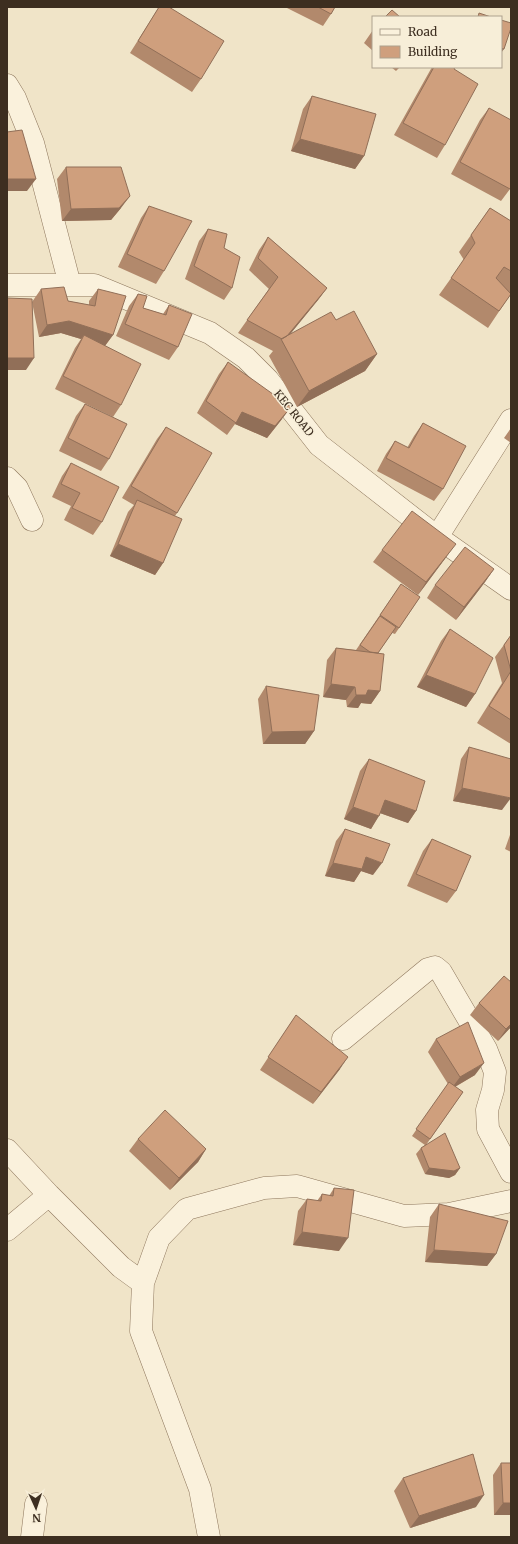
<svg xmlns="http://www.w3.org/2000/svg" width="518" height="1544" font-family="Merriweather,serif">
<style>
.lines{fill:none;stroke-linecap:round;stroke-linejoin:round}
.minor-casing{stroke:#8d765c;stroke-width:23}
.minor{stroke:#faf1dc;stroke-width:22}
.wall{fill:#b2896c}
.shaded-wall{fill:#916f58}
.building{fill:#cf9f7d;stroke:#916f58}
.labels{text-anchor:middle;stroke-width:3;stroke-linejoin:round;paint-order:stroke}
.street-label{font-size:11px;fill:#3d2e20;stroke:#f7eed8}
</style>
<rect width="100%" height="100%" fill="#f0e4c8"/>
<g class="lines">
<defs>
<path id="minor" d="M7,85l8,13 18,45 37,142
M7,285h87l116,48 36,25 22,22 51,65 118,92 74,-117
M7,478l10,10 15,32
M437,537l74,52
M343,1039l85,-70 7,-2 6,5 45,77 9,23 -2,18 -6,20 1,19 23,43
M7,1150l42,45 72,72 22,16
M7,1230l42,-35
M32,1537l4,-33
M209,1537l-9,-48 -59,-158 2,-48 16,-45 28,-29 77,-21 33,-2 107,30 45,-2 62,-13"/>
</defs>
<use href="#minor" class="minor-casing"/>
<use href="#minor" class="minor"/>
</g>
<path class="wall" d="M159,7l42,72 -9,13 -62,-39z
M285,7h50l-4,7 -8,12z
M373,30v21l-9,-8z
M391,67h9l-4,4z
M432,67h23l-1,2 -9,76 -8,13 -43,-23z
M312,96l52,60 -9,13 -64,-18 12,-42z
M489,108l21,81 -9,12 -50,-27 29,-54z
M66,167l55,41 -10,12 -49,1 -5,-42z
M149,206l15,65 -8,13 -38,-17 23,-49z
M490,208l21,13v74h-1l-22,33 -49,-33 25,-35 -5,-8z
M208,229l16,19 8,40 -8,12 -39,-21 14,-38z
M268,237l59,51 -9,12 -28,34 46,-14 41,34 -12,17 -68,36 -28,-51 4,-5 -35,-18 31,-44 -20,-19 10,-20z
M41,289l27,12 21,4v-4l9,-12 15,46 -8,11 16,59 -8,12 -58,-28 20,-41 6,-9 -20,-6 -22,4 -7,-35z
M138,294l5,14 20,6 6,-9 9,42 -9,13 -53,-24 13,-30z
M228,362l54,57 -15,19 -32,-14 -8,11 -30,-22 22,-39z
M85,404l24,55 -8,12 -42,-20 17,-35z
M423,423l20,66 -9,12 -57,-30 9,-17 9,-13 12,7 7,-12z
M166,427l11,86 -2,3 -12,47 -8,12 -45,-19 18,-44 6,-7 -12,-7 35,-59z
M511,428v15l-7,-5z
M71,463l31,59 -9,13 -29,-15 7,-14 -19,-9 10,-21z
M382,550l65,6 -29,39 -45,-33z
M494,569l-9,13 -29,38 -29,-22 8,-13z
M401,584l19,13 -25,37 -3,-1 -14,20 2,38 -9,13 -10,-1 -3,5 -11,-1 -1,-7 -23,-3 4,-37 9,-12 20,2z
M450,629l25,65 -9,13 -49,-20 24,-46z
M511,635v109l-34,-21 25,-40 -7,-26z
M266,686l48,45 -9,13h-42l-5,-45z
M469,747l33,63 -49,-9 8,-42z
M369,759l47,52 -8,12 -28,-10 -9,16 -27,-10 16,-48z
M345,829l28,46 -12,-4 -7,11 -29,-6 11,-35z
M511,832v20l-6,-3z
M432,839l24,52 -9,12 -40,-17 16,-35z
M479,1003l32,24 -13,14 -28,-26z
M296,1015l44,54 -27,35 -53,-34z
M436,1039l39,36 -20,12 8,5 -37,53 34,23 -5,7 -6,3 -24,-4 -9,-20 5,-6 4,-3 -13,-9 36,-52 -20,-32z
M138,1139l68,10 -8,13 -28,28 -41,-39z
M334,1188l5,63 -46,-6 5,-34 9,-12 10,2 5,-7 7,2z
M439,1204l57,50 -9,12 -62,-4 5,-45z
M501,1463l10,52h-17l-1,-40z
M403,1478l73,29 -66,21 -16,-37z"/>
<path class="shaded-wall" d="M501,48l3,1 -3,4z
M300,139l64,17 -9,13 -64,-18z
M7,179h29l-9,12h-20z
M130,196l-9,12 -10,12 -49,1 9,-12z
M327,288l-9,12 -35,43 -1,-1z
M69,321l44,14 -9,12 -20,-12 -3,4 -20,-6 -22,4 8,-12z
M377,354l-12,17 -68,36 12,-16z
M7,358h27l-8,12h-19z
M291,407l-9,12 -15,19 -32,-14 7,-12z
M118,544l45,19 -8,12 -45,-19z
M456,544l-9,12 -29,39 8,-13z
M494,569l-9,13 -29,38 8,-13z
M426,675l49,19 -9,13 -49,-20z
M331,684l24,3 -9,13 -23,-3z
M368,690l12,1 -9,13 -10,-1 -3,5 -11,-1 9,-12z
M314,731l-9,13h-42l9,-12z
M462,788l49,10 -9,12 -49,-9z
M385,800l31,11 -8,12 -31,-11z
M353,807l26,9 -8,13 -27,-10z
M366,857l16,6 -9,12 -12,-4 -7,11 -29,-6 8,-13z
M511,1024v3l-13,14 8,-12z
M348,1057l-8,12 -27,35 8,-12z
M484,1063l-9,12 -24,14 9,-12z
M206,1149l-8,13 -28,28 9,-12z
M429,1168h31l-5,7 -6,3 -24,-4z
M302,1232l46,6 -9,13 -46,-6z
M434,1250l62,4 -9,12 -62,-4z
M484,1495l-8,12 -66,21 9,-12z
M503,1503h8v12h-17z"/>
<path class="building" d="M159,7h10l55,34 -23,38 -63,-38z
M318,7h17l-4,7z
M392,10l8,7h-15z
M479,13l12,4h-13z
M501,20l10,3v5l-7,21 -3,-1z
M434,67h21l-1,2 24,15 -33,61 -42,-22z
M312,96l64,18 -12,42 -64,-17z
M489,108l22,12v66l-1,3 -50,-27z
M22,130l14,49h-29v-47z
M66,167h55l9,29 -11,12 -48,1z
M149,206l43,15 -28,50 -37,-17z
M490,208l21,13v50l-7,-4 -8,11 15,16 -12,17 -48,-33 24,-35 -4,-8z
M208,229l19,5 -3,14 16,9 -8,31 -38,-22z
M268,237l59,51 -40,48 -5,3 -35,-19 31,-43 -20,-19z
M64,287l4,14 27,5 3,-17 28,7 -13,39 -44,-14 -22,4 -6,-36z
M138,294l9,2 -4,12 23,7 3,-10 23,9 -14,33 -53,-23z
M7,298l25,1 2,59h-27z
M354,311l23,43 -68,37 -28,-52 50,-27 5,8z
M84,335l57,29 -20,41 -58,-29z
M228,362l63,45 -16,19 -33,-14 -6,11 -30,-22z
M85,404l42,20 -18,35 -41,-21z
M423,423l43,23 -23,43 -57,-31 9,-17 14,7z
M166,427l46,26 -35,60 -46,-27z
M71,463l48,24 -17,35 -30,-14 8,-15 -19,-9z
M137,500l45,19 -19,44 -45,-19z
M412,511l44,33 -30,38 -44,-32z
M465,547l29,22 -30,38 -29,-22z
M401,584l19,13 -21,31 -19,-13z
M380,616l16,11 -18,26 -8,-1 -10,-7z
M450,629l43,29 -18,36 -49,-19z
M511,635v36l-7,-26z
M336,648l48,6 -4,37 -12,-1 -2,5h-10l-1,-8 -24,-3z
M511,671v49l-22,-14z
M266,686l53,9 -5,36 -42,1z
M469,747l42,12v39l-49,-10z
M369,759l56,22 -9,30 -31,-11 -6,16 -26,-9z
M345,829l45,15 -8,19 -16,-6 -4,12 -29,-6z
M432,839l39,17 -15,35 -40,-17z
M504,976l7,6v42l-5,5 -27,-26z
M296,1015l52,42 -27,35 -53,-35z
M468,1022l16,41 -24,14 -24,-38z
M449,1082l14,10 -33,47 -14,-10z
M165,1110l41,39 -27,29 -41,-39z
M445,1133l15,35 -6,3 -25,-3 -8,-20z
M334,1188l20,2 -6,48 -46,-6 5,-33 14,2 1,-7 11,2z
M439,1204l69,17 -12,33 -62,-4z
M473,1454l11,41 -65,21 -16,-38z
M501,1463h10v40h-8z"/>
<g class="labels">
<g class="street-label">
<text transform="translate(294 413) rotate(51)" y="4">KEC ROAD</text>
</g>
</g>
<rect width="518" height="1544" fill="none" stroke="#3d2e20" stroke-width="16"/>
<rect x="372" y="16" width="130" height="52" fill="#f7eed8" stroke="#ada18e"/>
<rect x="380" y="29" width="20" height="6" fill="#faf1dc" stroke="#ada18e"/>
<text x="408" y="36" font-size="12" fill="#3d2e20">Road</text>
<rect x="380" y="46" width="20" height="12" fill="#cf9f7d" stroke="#ada18e"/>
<text x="408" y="56" font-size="12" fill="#3d2e20">Building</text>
<g transform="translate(36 1508) rotate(177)" stroke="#f7eed8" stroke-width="3" paint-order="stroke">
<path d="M0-3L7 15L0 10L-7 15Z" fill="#3d2e20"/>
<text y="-6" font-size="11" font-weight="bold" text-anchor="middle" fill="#3d2e20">N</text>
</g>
</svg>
